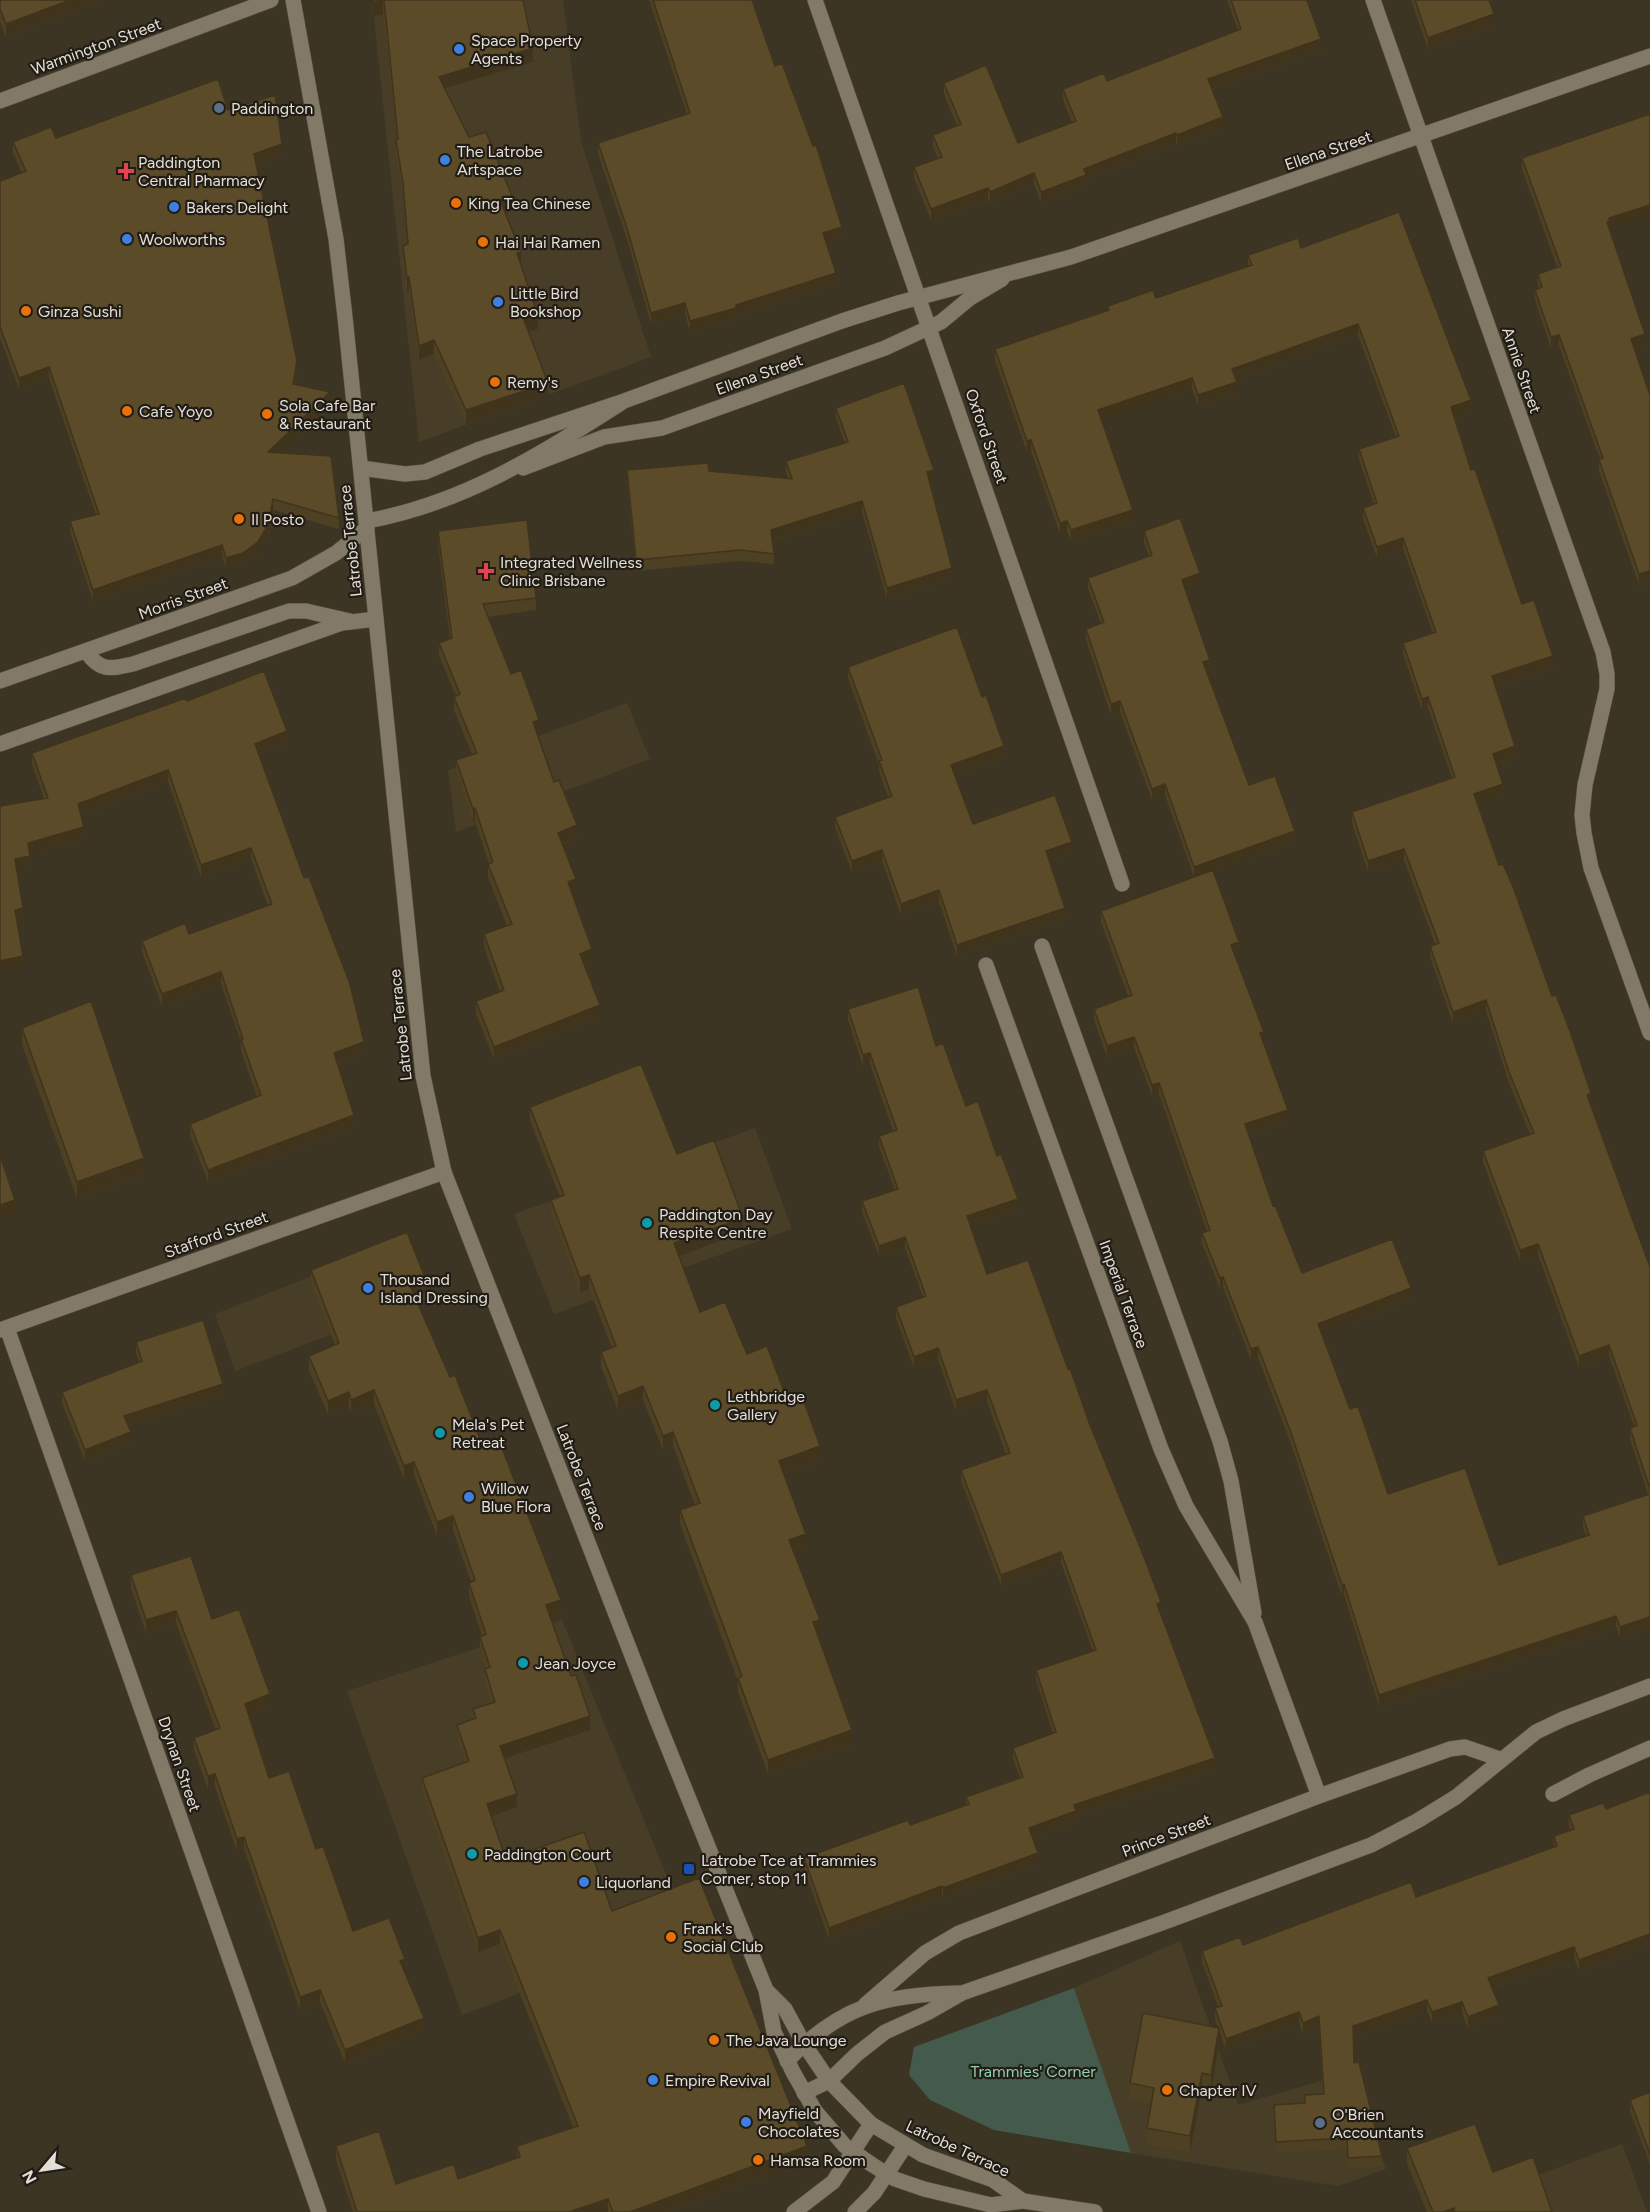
<svg xmlns="http://www.w3.org/2000/svg" width="1650" height="2212" font-family="Figtree,sans-serif">
<style>
.built{fill:#483d27}
.green{fill:#445a4c}
.lines{fill:none;stroke-linecap:round;stroke-linejoin:round}
.lane-casing{stroke:#5a5345;stroke-width:16}
.street-casing{stroke:#5a5345;stroke-width:16}
.secondary-casing{stroke:#5a5345;stroke-width:16}
.lane{stroke:#827967;stroke-width:15}
.street{stroke:#827967;stroke-width:15}
.secondary{stroke:#827967;stroke-width:15}
.wall{fill:#4e4023}
.shaded-wall{fill:#40341d}
.building{fill:#5b4b29;stroke:#40341d;stroke-width:1.5}
.shop-dot{fill:#3f7fe0;stroke:#211d16;stroke-width:2}
.service-dot{fill:#5c6f8a;stroke:#211d16;stroke-width:2}
.health-dot{fill:#e0444e;stroke:#211d16;stroke-width:2}
.food-dot{fill:#e8710a;stroke:#211d16;stroke-width:2}
.culture-dot{fill:#0f9aa8;stroke:#211d16;stroke-width:2}
.transit-dot{fill:#1a4fb4;stroke:#211d16;stroke-width:2}
.labels{text-anchor:middle;stroke-width:4.5;stroke-linejoin:round;paint-order:stroke}
.poi-label{font-size:16px;fill:#e4dfd5;stroke:#211d16;text-anchor:start}
.street-label{font-size:16px;fill:#e4dfd5;stroke:#211d16}
.park-label{font-size:16px;fill:#91d1ab;stroke:#211d16}
</style>
<rect width="100%" height="100%" fill="#3d3524"/>
<path class="built" d="M372,0h191l18,141 70,216 -232,85z
M627,703l23,56 -194,73 -8,-62z
M755,1128l37,101 -238,85 -40,-100z
M404,1240l24,58 -193,73 -20,-57z
M562,1620l224,548 -119,44h-60l-87,-219 -58,22 -115,-324z
M1180,1941l58,164 113,-33 35,97 -48,17 -207,-33 -57,-165z
M1622,2144l25,68h-210z"/>
<path class="green" d="M1074,1988l57,165 -137,-23 -64,-30 -21,-25 5,-28z"/>
<g class="lines">
<defs>
<path id="lane" d="M86,651c14,21 24,18 47,13l156,-53h17l44,10"/>
<path id="street" d="M815,0l307,884
M1373,0l230,652 4,22v15l-22,96 -3,30 2,18 7,35 59,165
M0,101l271,-101
M523,468l81,-31 58,-9 223,-80 56,-26 29,-24 32,-19
M0,681l292,-103 44,-25 31,-25
M0,744l342,-121 34,-4
M1042,946l178,495 11,40 23,132
M986,965l175,484 25,57 69,116 64,174
M7,1328l312,884
M0,1330l444,-158
M1553,1794l36,-19 61,-27
M865,2005l60,-52 34,-20 360,-137 131,-47 15,-2 35,12
M787,2061c53,-55 98,-67 172,-68
M804,2093l25,-12 28,-27 28,-22 42,-19 35,-20 200,-70 209,-78 46,-24 39,-24 80,-65 27,-13 87,-33
M794,2212l39,-30 38,-58
M855,2212l19,-19 31,-47"/>
<path id="secondary" d="M293,0l43,239 9,78 78,759 21,96 213,548 109,270 8,42 19,40 22,39 30,35 26,18 24,15 29,10 67,16 32,-4 72,11
M624,401l218,-80 56,-18 173,-46 579,-201
M361,468l44,6 20,-2 55,-23 144,-48c-83,53 -159,102 -257,120
M766,1990l19,19 19,35 25,37 42,43 52,31 70,25 30,21"/>
</defs>
<use href="#lane" class="lane-casing"/>
<use href="#street" class="street-casing"/>
<use href="#secondary" class="secondary-casing"/>
<use href="#lane" class="lane"/>
<use href="#street" class="street"/>
<use href="#secondary" class="secondary"/>
</g>
<path class="wall" d="M0,0h104l-98,37 -6,-15z
M372,0h151l10,62 -88,27 24,48 43,73 -7,2 16,53 17,64 -9,4 19,63 -82,28 -32,-70 -15,6 -10,-69 -2,1 -4,-33v-13l4,-2 -4,-47 -7,-43v-14h1l-14,-126 -10,3z
M649,0h103l23,66 67,172 -16,5 10,40 -100,33v3l-46,13 -5,-18 -34,10 -24,-85 -29,-85v-11l89,-29z
M1227,0h80l14,50 -109,39 11,39 -46,18 -1,-2 -90,35v7l-45,17 -7,-19 -44,19 -2,-4 -57,21 -17,-42v-11l24,-8 -5,-13v-11l24,-9 -13,-32v-11l74,60 54,-20 -9,-23v-11l44,-8 131,-51z
M1411,0h78l5,25 -66,24z
M228,110l54,45 -26,10 41,207 -2,13 35,18 -51,49 60,66v11l-66,-19 -5,26 -10,17 -15,11 -17,4 -4,-12 -129,45 -23,-69v-11l26,-6 -47,-137 -30,11 -19,-51v-157l22,-8 -9,-20v-11l43,-4z
M1522,158l88,70v4l35,113 -11,4 16,46v188v-2l-11,4 -40,-114v-11l1,-1 -41,-113 -8,2 -16,-48v-10l4,-2 -1,-3v-11l19,-7 -35,-98z
M1301,248l170,162 -16,6 16,54 51,134 31,63 -57,19 19,71 -19,7 7,31 -25,8 21,62 92,239 59,163v361l-30,10 -4,-11 -237,79 -35,-111 -2,1 -52,-155 -32,-83 -7,2 -28,-73 -3,2 -18,-45v-11l5,-2 -48,-137 -7,2 -18,-48 -27,9 -13,-37v-11l34,-13 -27,-74v-11l93,-34 -29,-82 -13,5 -32,-88 -9,3 -25,-75v-11l15,-6 -13,-34v-11l61,-22 -5,-14v-11l56,53 -15,5 25,82 -4,1 43,113 46,57 -82,29 26,82 -4,2 29,87 -1,1 25,78 -40,13 25,72 29,67 109,26 -89,34 28,76 38,85 111,71 87,-29 -3,-9v-11l65,-22 -18,-55v-11l4,-2 -25,-70 -30,11 -41,-112 -18,6 -37,-99v-11l47,-17 -21,-51 -23,-72 -33,12 -23,-66v-11l5,-2 -31,-84 -36,12 -16,-49v-11l100,-34 -24,-70 -6,2 -19,-56v-11l30,-10 -30,-84 -26,9 -14,-39v-11l11,-4 -15,-44v-11l37,-12 -38,-102 -122,44 1,14 -39,13 -6,-17 -91,30 32,102 -62,20 -4,-10 -7,3 -29,-83 -4,1 -32,-92v-11l113,-39v-4l48,-8 92,-32v-11z
M836,408l98,72 -4,2 22,97 -65,20 -25,-87 -89,29 1,13v10l-34,-3 -104,10 -9,-90v-11l82,1 79,8 -2,-7v-11l59,-18 -9,-24z
M438,531l98,67v12l-48,7 23,57 28,59 -2,1 17,48 23,56 -14,6 13,47 -4,2 20,69 -8,3 16,52 -106,42 -18,-45v-13l24,-9 -16,-45v-13l23,-8 -19,-49v-13h1l-14,-43 -2,1 -17,-49v-13l16,-6 -18,-44v-13l2,-1 -17,-40v-13l11,-4 -12,-95z
M848,667l156,90 -50,18 19,49 99,29 -23,8 16,58 -108,37 -18,-55 -38,14 -19,-54 -30,11 -17,-44v-11l53,-20 -9,-25v-7l-31,-87z
M187,701l100,42 -28,11 105,300 -27,10 17,63 -146,55 -18,-47v-11l67,-27 -16,-46v-9l-20,-58 -59,22 -20,-54v-11l47,-7 79,-28 -17,-47 -50,18 -33,-96 -87,33 3,25 -54,15v13l-13,3 6,49 -6,2 6,46 -23,-161 44,-7 -12,-35v-11z
M848,1009l88,37 30,60 31,50 21,54 -48,16 17,48 81,95 22,56 71,189 54,155 -139,47v6l-44,16 6,26 -95,34 -1,-1 -113,42 -25,-70v-11l106,-33 56,-20v-8l54,-19 -7,-19v-11l40,-15 -17,-53v-10l57,-19 -32,-88 -60,23 -40,-105v-11l45,-15 -19,-54 -31,10 -18,-52 -24,9 -18,-50v-11l27,-10 -18,-49 -26,8 -17,-44v-11l33,-11 -16,-43v-11l14,-5 -23,-67 -7,2 -15,-46z
M22,1028l122,146 -67,24 -55,-153z
M530,1107l147,47 66,78 -64,24 21,56 47,42 41,48 32,58 -37,14 23,75 -12,4 26,81 -2,1 34,109 -84,30 -30,-82v-11l-58,-157v-14l15,-5 -22,-59 -10,4 -20,-50 -25,10 -17,-43v-15l11,-4 -23,-59 -9,3 -29,-78v-14l9,-3 -30,-76z
M311,1270l115,23 -11,4 35,80 111,237 -11,3 40,113 -86,28 13,49 -26,9 15,43 106,52 195,249 -140,52h-314l-17,-52v-14l60,38 62,-5 59,-21v-12l56,-19 -73,-183 -22,8 -56,-160v-14l43,-15 -8,-25v-13l16,-6v-10l18,-6 -6,-20v-14h1l-6,-19v-13l2,-1 -13,-40v-13l2,-1 -18,-52 -16,6 -23,-61 -10,4 -30,-75 -23,9 -2,-7 -21,9 -19,-45v-14l26,-11 -24,-61z
M136,1342l87,52 -95,32 3,17 -46,18 -23,-58v-11l77,-30 -3,-9z
M131,1575l81,44 58,88 -22,8 21,63 47,71 37,82 52,41 19,58 -79,33 -25,-61 -20,8 -56,-161 -7,2 -22,-64 -7,2 -14,-39v-12l22,-8 -40,-107 -30,10 -15,-45z
M1650,1792v153l-71,26 -5,-13 -82,30 7,28 -31,12 -6,-15 -30,10 -5,-12 -74,26 1,26 28,93v11l-34,2 -1,-20 -71,4 -2,-48 31,-2 18,-9 -4,-67 -16,7 -4,-11 -73,27 -7,-20v14l-8,47 -9,-2 -12,63 -43,-7v-17l4,-24 -21,-5v-16l88,-55 -3,-9v-11l3,-1 -16,-45v-11l41,-6 173,-48 138,-50v-11l16,-6 -1,-4v-11l37,-6z
M1650,2092v73l-20,-54v-11z
M1407,2148l86,24 59,40h-125l-20,-49z"/>
<path class="shaded-wall" d="M70,0h34l-98,37v-13z
M383,0v14l-10,3v-14z
M1494,14v11l-66,24v-11z
M1321,39v11l-113,40v-11z
M533,48v14l-94,28v-13z
M1223,117v11l-46,18v-11z
M1176,133v11l-90,35v7l-45,17v-11l43,-23z
M282,144v11l-28,10v-11z
M1034,173v11l-44,19v-11z
M988,188v11l-57,21v-11z
M512,196v14l-12,4v-14z
M1650,205v11l-40,12v4l-3,-10 2,-4z
M842,227v11l-19,6v-11z
M521,252v13l-4,2v-14z
M836,273v10l-100,33v3l-46,13v-11l46,-16z
M409,277v14l-2,1v-14z
M685,303v11l-34,10v-11z
M538,316v13l-14,5v-14z
M1358,324v11l-126,45v-11z
M1645,334v11l-14,5v-11z
M1559,335v11l-8,2v-11z
M434,340v14l-15,6v-14z
M297,361v11l-4,23v-11z
M49,367v11l-30,11v-11z
M1192,378v11l-94,32v-11z
M1237,382v11l-39,13v-11z
M548,383v13l-82,28v-14z
M330,392v11l-62,60v-11z
M1471,400v10l-20,8v-11z
M1031,440v11l-4,1v-11z
M934,470v10l-7,3v-11z
M273,499v11l-5,26 -10,17 -15,11 -17,4v-10z
M862,501v11l-91,29v-11z
M1133,510v11l-62,20v-11z
M1067,521v10l-7,3v-11z
M1403,538v11l-26,9v-11z
M222,545v11l-129,45v-11z
M952,568v11l-65,20v-11z
M1650,571v10l-11,4v-11z
M1200,573v11l-18,7v-11z
M1553,656v11l-61,20v-11z
M1210,660v11l-7,2v-11z
M1428,697v11l-6,2v-11z
M1120,701v11l-9,3v-11z
M539,720v13l-6,2v-13z
M287,731v12l-32,12v-11z
M1004,746v11l-53,19v-11z
M1515,746v11l-22,8v-11z
M168,770v11l-90,34v-11z
M1165,784v11l-13,5v-11z
M1503,784v11l-29,10v-11z
M475,808v13l-2,1v-13z
M577,825v13l-19,7v-12z
M84,827v12l-56,16v-12z
M1295,831v11l-101,36v-11z
M1072,842v11l-26,9v-11z
M251,848v11l-50,18v-12z
M1404,849v11l-36,12v-11z
M882,850v11l-30,11v-11z
M30,856v11l-15,4v-12z
M576,879v12l-8,4v-13z
M939,890v11l-38,14v-11z
M23,908v11l-8,2v-11z
M1065,908v11l-108,37v-11z
M1239,942v11l-8,3v-11z
M592,949v13l-12,4v-12z
M23,956v11l-23,5v-11z
M221,972v12l-59,22v-12z
M1486,1000v11l-33,12v-11z
M600,1005v12l-106,42v-12z
M1264,1032v10l-4,2v-11z
M1134,1037v11l-27,9v-11z
M364,1042v12l-30,11v-12z
M870,1053v11l-7,2v-11z
M1159,1083v11l-7,2v-11z
M1591,1093v11l-4,2v-11z
M1288,1110v11l-43,14v-11z
M354,1115v12l-146,55v-12z
M144,1158v16l-67,24v-16z
M1018,1199v11l-51,17v-11z
M15,1200v14l-15,5v-14z
M743,1218v14l-69,26v-15z
M905,1237v11l-26,8v-10z
M1538,1244v11l-18,6v-11z
M589,1275v14l-9,3v-14z
M1223,1277v10l-3,2v-11z
M426,1280v13l-16,6v-13z
M1411,1288v11l-93,36v-11z
M1609,1345v11l-30,11v-11z
M1258,1347v11l-7,2v-11z
M938,1348v11l-24,9v-11z
M223,1384v10l-99,33v-11z
M643,1386v14l-25,10v-14z
M374,1390v14l-23,9v-13z
M987,1390v11l-31,10v-11z
M349,1392v14l-21,9v-14z
M131,1432v11l-46,18v-11z
M673,1432v14l-10,4v-14z
M820,1446v14l-41,15v-14z
M414,1462v13l-10,4v-13z
M453,1516v14l-16,6v-14z
M806,1534v15l-17,6v-15z
M1061,1552v11l-60,23v-11z
M1344,1584v11l-2,1v-11z
M561,1600v14l-15,5v-14z
M1161,1602v11l-4,-9z
M176,1611v12l-30,10v-13z
M1616,1616v11l-237,79v-11z
M1650,1617v11l-30,10v-11z
M820,1620v14l-7,3v-15z
M270,1694v13l-25,9v-12z
M590,1716v14l-90,30v-14z
M852,1730v14l-84,30v-14z
M1215,1758v11l-139,47v6l-47,17v-11l45,-23z
M215,1774v13l-7,2v-13z
M517,1794v13l-30,11v-14z
M244,1837v12l-7,2v-12z
M1038,1853v11l-95,34v-10z
M942,1886v11l-113,42v-11z
M500,1930v14l-22,8v-14z
M1650,1934v11l-71,26v-11z
M1574,1947v11l-86,31v-11z
M405,1959v13l-5,2v-13z
M320,1990v12l-20,8v-13z
M1427,2000v11l-74,26v-11z
M1462,2002v11l-30,10v-11z
M1499,2005v11l-31,12v-11z
M1299,2012v11l-73,27v-11z
M1319,2016v11l-16,7v-11z
M424,2018v12l-79,33v-13z
M1219,2028v16l-8,47v-16z
M1202,2073v16l-12,63v-16z
M807,2146v14l-140,52h-37z
M608,2199v13h-39z
M1454,2208v4h-11z"/>
<path class="building" d="M0,0h70l-64,24 -6,-15z
M373,0h10l-10,3z
M384,0h139l10,48 -94,29 30,60 17,-5 26,64 -12,4 21,52 -4,1 21,63 -14,4 24,63 -82,27 -32,-70 -15,6 -10,-69 -2,1 -4,-32 5,-2 -5,-61 -7,-43 2,-1z
M653,0h99l23,66 7,-3 31,83 3,-1 26,82 -19,6 13,40 -100,32v3l-46,13 -5,-18 -34,10 -24,-85 -29,-85 92,-30z
M1231,0h76l14,39 -113,40 15,38 -46,18 -1,-2 -92,36 2,6 -45,17 -7,-19 -44,19 -2,-4 -57,21 -17,-42 28,-10 -9,-22 28,-11 -17,-41 42,-18 32,78 58,-22 -13,-32 41,-16 3,8 134,-52z
M1415,0h74l5,14 -66,24z
M218,79l10,31 47,-15 7,49 -28,10 43,207 -4,23 37,8 -62,60 63,4 8,62 -66,-19 -5,26 -10,17 -15,11 -17,5 -4,-13 -129,45 -23,-69 29,-7 -50,-147 -30,11 -19,-51v-146l26,-10 -13,-29 38,-15 5,11z
M1650,114v91l-41,13 1,3 -3,1 38,112 -14,5 19,56v177v-1l-11,3 -40,-114 4,-2 -44,-123 -8,2 -16,-47 7,-3 -4,-13 23,-8 -39,-108z
M1399,212l72,188 -20,7 20,63 4,-1 47,135 12,-4 19,56 -61,20 23,70 -22,8 10,30 -29,10 25,71 4,-1 11,25 38,107 4,-1 14,36 21,62 -4,2 63,172v222l-20,-61 7,-3 -28,-80 -30,11 -41,-112 -18,6 -37,-99 51,-18 -25,-61 -23,-72 -33,12 -23,-66 9,-3 -35,-94 -36,12 -16,-49 103,-35 -27,-80 -6,2 -19,-56 33,-11 -33,-94 -26,9 -14,-39 14,-5 -18,-54 40,-13 -41,-112 -126,45 5,13 -39,13 -6,-17 -94,32 35,100 -62,20 -4,-9 -7,2 -29,-83 -4,1 -32,-92 114,-39 -1,-4 45,-16 3,8 96,-33 -4,-10 50,-17 3,10z
M904,383l30,87 -7,2 25,96 -65,20 -25,-87 -91,29 3,24 -34,-4 -104,10 -9,-90 81,-7 1,8 83,8 -6,-18 62,-19 -12,-34z
M1180,518l20,55 -18,7 28,80 -7,2 46,123 26,-9 20,55 -101,36 -29,-83 -13,5 -32,-88 -9,3 -25,-75 18,-7 -16,-44 64,-23 -8,-24z
M527,520l9,78 -53,6 28,70 10,-4 18,50 -6,2 21,60 5,-2 18,45 -19,8 18,46 -8,3 24,67 -12,5 20,51 -106,42 -18,-46 28,-11 -20,-56 28,-10 -24,-60 5,-2 -18,-54 -2,1 -17,-49 21,-7 -23,-56 6,-3 -21,-51 13,-5 -14,-107z
M957,627l25,70 4,-2 18,51 -53,19 22,59 82,-29 17,47 -26,9 19,57 -108,37 -18,-55 -38,14 -19,-54 -30,11 -17,-44 57,-21 -13,-35 3,-1 -34,-93z
M264,671l23,60 -32,13 49,134 5,-1 41,107 14,58 -30,11 20,62 -146,55 -18,-46 71,-29 -20,-56h2l-22,-67 -59,22 -20,-53 43,-18 4,11 83,-30 -21,-56 -50,17 -33,-95 -90,34 6,23 -56,16 2,13 -15,3 8,49 -8,2 8,46 -23,5v-155l48,-8 -16,-45 154,-55 1,3z
M1213,870l26,72 -8,3 33,87 -4,1 28,77 -43,14 28,82 2,-1 27,68 90,-34 19,49 -93,36 32,85 8,-3 30,88 77,-26 34,97 90,-30 -6,-19 67,-22v123l-30,10 -4,-11 -237,79 -35,-111 -2,1 -52,-155 -32,-83 -7,2 -28,-72 -3,1 -18,-45 8,-3 -51,-147 -7,2 -18,-48 -27,9 -13,-37 38,-14 -31,-84z
M918,987l18,59 7,-3 23,63 12,-5 19,55 4,-2 17,45 -51,17 20,58 41,-14 40,109 2,-1 20,57 54,132 17,45 -4,2 58,154 -141,47 2,6 -47,17 9,25 -95,35 -1,-2 -113,42 -25,-70 104,-38 2,5 59,-21 -3,-7 57,-20 -10,-29 43,-16 -20,-62 60,-20 -35,-98 -60,23 -40,-105 49,-17 -23,-63 -31,10 -18,-52 -24,9 -18,-50 30,-11 -21,-59 -26,9 -17,-45 36,-12 -19,-53 18,-6 -27,-77 -7,2 -15,-46z
M91,1001l53,157 -67,24 -55,-154z
M641,1064l36,90 37,-14 29,78 -69,25 26,69 25,-10 22,52 20,-8 21,56 14,-6 18,50 -41,15 27,73 -17,6 31,80 -7,2 39,108 -84,30 -30,-82 4,-2 -62,-166 20,-7 -27,-71 -10,4 -20,-50 -25,10 -17,-44 15,-6 -27,-71 -9,3 -29,-78 13,-5 -34,-88z
M0,1155l15,45 -15,5z
M407,1232l19,48 -16,6 40,91 5,-2 29,74 16,-6 61,157 -15,5 25,71 5,-1 14,41 -90,30 17,48 -30,10 19,55 78,-27 28,79 87,-33 108,268 -177,66h-17l-5,-13 -39,13h-212l-21,-66 43,-15 17,53 58,-20 4,15 62,-22 -3,-11 61,-20 -78,-196 -22,8 -56,-160 47,-17 -12,-36 19,-7 -3,-9 22,-7 -10,-33 5,-2 -10,-30 6,-3 -17,-51 6,-3 -22,-64 -16,6 -23,-60 -10,4 -30,-76 -23,10 -2,-8 -21,9 -19,-45 30,-13 -28,-73z
M203,1320l20,64 -99,32 7,16 -46,18 -23,-58 80,-31 -6,-19z
M191,1556l21,63 27,-10 31,85 -25,10 24,74 20,-7 27,78 7,-3 30,85 36,-13 16,41 -5,2 24,57 -79,32 -25,-60 -20,7 -56,-160 -7,2 -22,-65 -7,2 -14,-38 26,-10 -44,-117 -30,9 -15,-45z
M1650,1792v142l-71,26 -5,-13 -86,31 11,27 -31,12 -6,-15 -30,10 -5,-12 -74,26 1,37 5,-1 23,94 -34,2 -1,-20 -71,4 -2,-37 31,-2v-8l19,-1 -5,-78 -16,7 -4,-11 -73,27 -11,-31 7,-2 -20,-55 38,-14 3,8 168,-63 5,15 141,-51 -3,-10 20,-7 -5,-14 34,-12 3,6z
M1143,2013l76,15 -8,47 -9,-2 -12,63 -43,-8 7,-40 -24,-5z
M1650,2092v62l-20,-54z
M1475,2124l18,48 40,-15 19,55h-97l-1,-4 -11,4h-10l-26,-64z"/>
<g class="shop-dot">
<circle cx="459" cy="49" r="6"/>
<circle cx="445" cy="160" r="6"/>
<circle cx="174" cy="207" r="6"/>
<circle cx="127" cy="239" r="6"/>
<circle cx="498" cy="302" r="6"/>
<circle cx="368" cy="1288" r="6"/>
<circle cx="469" cy="1497" r="6"/>
<circle cx="584" cy="1882" r="6"/>
<circle cx="653" cy="2080" r="6"/>
<circle cx="746" cy="2122" r="6"/>
</g>
<g class="service-dot">
<circle cx="219" cy="108" r="6"/>
<circle cx="1320" cy="2123" r="6"/>
</g>
<g class="health-dot">
<path d="M123 162h6v6h6v6h-6v6h-6v-6h-6v-6h6z"/>
<path d="M483 562h6v6h6v6h-6v6h-6v-6h-6v-6h6z"/>
</g>
<g class="food-dot">
<circle cx="456" cy="203" r="6"/>
<circle cx="483" cy="242" r="6"/>
<circle cx="26" cy="311" r="6"/>
<circle cx="495" cy="382" r="6"/>
<circle cx="127" cy="411" r="6"/>
<circle cx="267" cy="414" r="6"/>
<circle cx="239" cy="519" r="6"/>
<circle cx="671" cy="1937" r="6"/>
<circle cx="714" cy="2040" r="6"/>
<circle cx="1167" cy="2090" r="6"/>
<circle cx="758" cy="2160" r="6"/>
</g>
<g class="culture-dot">
<circle cx="647" cy="1223" r="6"/>
<circle cx="715" cy="1405" r="6"/>
<circle cx="440" cy="1433" r="6"/>
<circle cx="523" cy="1663" r="6"/>
<circle cx="472" cy="1854" r="6"/>
</g>
<rect class="transit-dot" x="683" y="1863" width="12" height="12" rx="3"/>
<g class="labels">
<g class="poi-label">
<text x="471" y="46">Space Property<tspan x="471" dy="18">Agents</tspan></text>
<text x="231" y="114">Paddington</text>
<text x="457" y="157">The Latrobe<tspan x="457" dy="18">Artspace</tspan></text>
<text x="138" y="168">Paddington<tspan x="138" dy="18">Central Pharmacy</tspan></text>
<text x="468" y="209">King Tea Chinese</text>
<text x="186" y="213">Bakers Delight</text>
<text x="139" y="245">Woolworths</text>
<text x="495" y="248">Hai Hai Ramen</text>
<text x="510" y="299">Little Bird<tspan x="510" dy="18">Bookshop</tspan></text>
<text x="38" y="317">Ginza Sushi</text>
<text x="507" y="388">Remy's</text>
<text x="279" y="411">Sola Cafe Bar<tspan x="279" dy="18">&amp; Restaurant</tspan></text>
<text x="139" y="417">Cafe Yoyo</text>
<text x="251" y="525">Il Posto</text>
<text x="500" y="568">Integrated Wellness<tspan x="500" dy="18">Clinic Brisbane</tspan></text>
<text x="659" y="1220">Paddington Day<tspan x="659" dy="18">Respite Centre</tspan></text>
<text x="380" y="1285">Thousand<tspan x="380" dy="18">Island Dressing</tspan></text>
<text x="727" y="1402">Lethbridge<tspan x="727" dy="18">Gallery</tspan></text>
<text x="452" y="1430">Mela's Pet<tspan x="452" dy="18">Retreat</tspan></text>
<text x="481" y="1494">Willow<tspan x="481" dy="18">Blue Flora</tspan></text>
<text x="535" y="1669">Jean Joyce</text>
<text x="484" y="1860">Paddington Court</text>
<text x="701" y="1866">Latrobe Tce at Trammies<tspan x="701" dy="18">Corner, stop 11</tspan></text>
<text x="596" y="1888">Liquorland</text>
<text x="683" y="1934">Frank's<tspan x="683" dy="18">Social Club</tspan></text>
<text x="726" y="2046">The Java Lounge</text>
<text x="665" y="2086">Empire Revival</text>
<text x="1179" y="2096">Chapter IV</text>
<text x="758" y="2119">Mayfield<tspan x="758" dy="18">Chocolates</tspan></text>
<text x="1332" y="2120">O'Brien<tspan x="1332" dy="18">Accountants</tspan></text>
<text x="770" y="2166">Hamsa Room</text>
</g>
<g class="street-label">
<text transform="translate(96 46) rotate(-20)" y="6">Warmington Street</text>
<text transform="translate(1328 150) rotate(-19)" y="6">Ellena Street</text>
<text transform="translate(1522 370) rotate(71)" y="6">Annie Street</text>
<text transform="translate(759 374) rotate(-20)" y="6">Ellena Street</text>
<text transform="translate(987 436) rotate(71)" y="6">Oxford Street</text>
<text transform="translate(350 541) rotate(-96)" y="6">Latrobe Terrace</text>
<text transform="translate(183 598) rotate(-20)" y="6">Morris Street</text>
<text transform="translate(400 1025) rotate(-96)" y="6">Latrobe Terrace</text>
<text transform="translate(216 1234) rotate(-20)" y="6">Stafford Street</text>
<text transform="translate(1124 1294) rotate(70)" y="6">Imperial Terrace</text>
<text transform="translate(582 1477) rotate(69)" y="6">Latrobe Terrace</text>
<text transform="translate(180 1764) rotate(71)" y="6">Drynan Street</text>
<text transform="translate(1166 1835) rotate(-21)" y="6">Prince Street</text>
<text transform="translate(958 2148) rotate(25)" y="6">Latrobe Terrace</text>
</g>
<g class="park-label">
<text x="1033" y="2077">Trammies' Corner</text>
</g>
</g>
<g transform="translate(42 2170) rotate(241)" stroke="#211d16" stroke-width="4.5" paint-order="stroke">
<path d="M0-4.5L10 22L0 15L-10 22Z" fill="#e4dfd5"/>
<text y="-9" font-size="16" font-weight="bold" text-anchor="middle" fill="#e4dfd5">N</text>
</g>
</svg>
